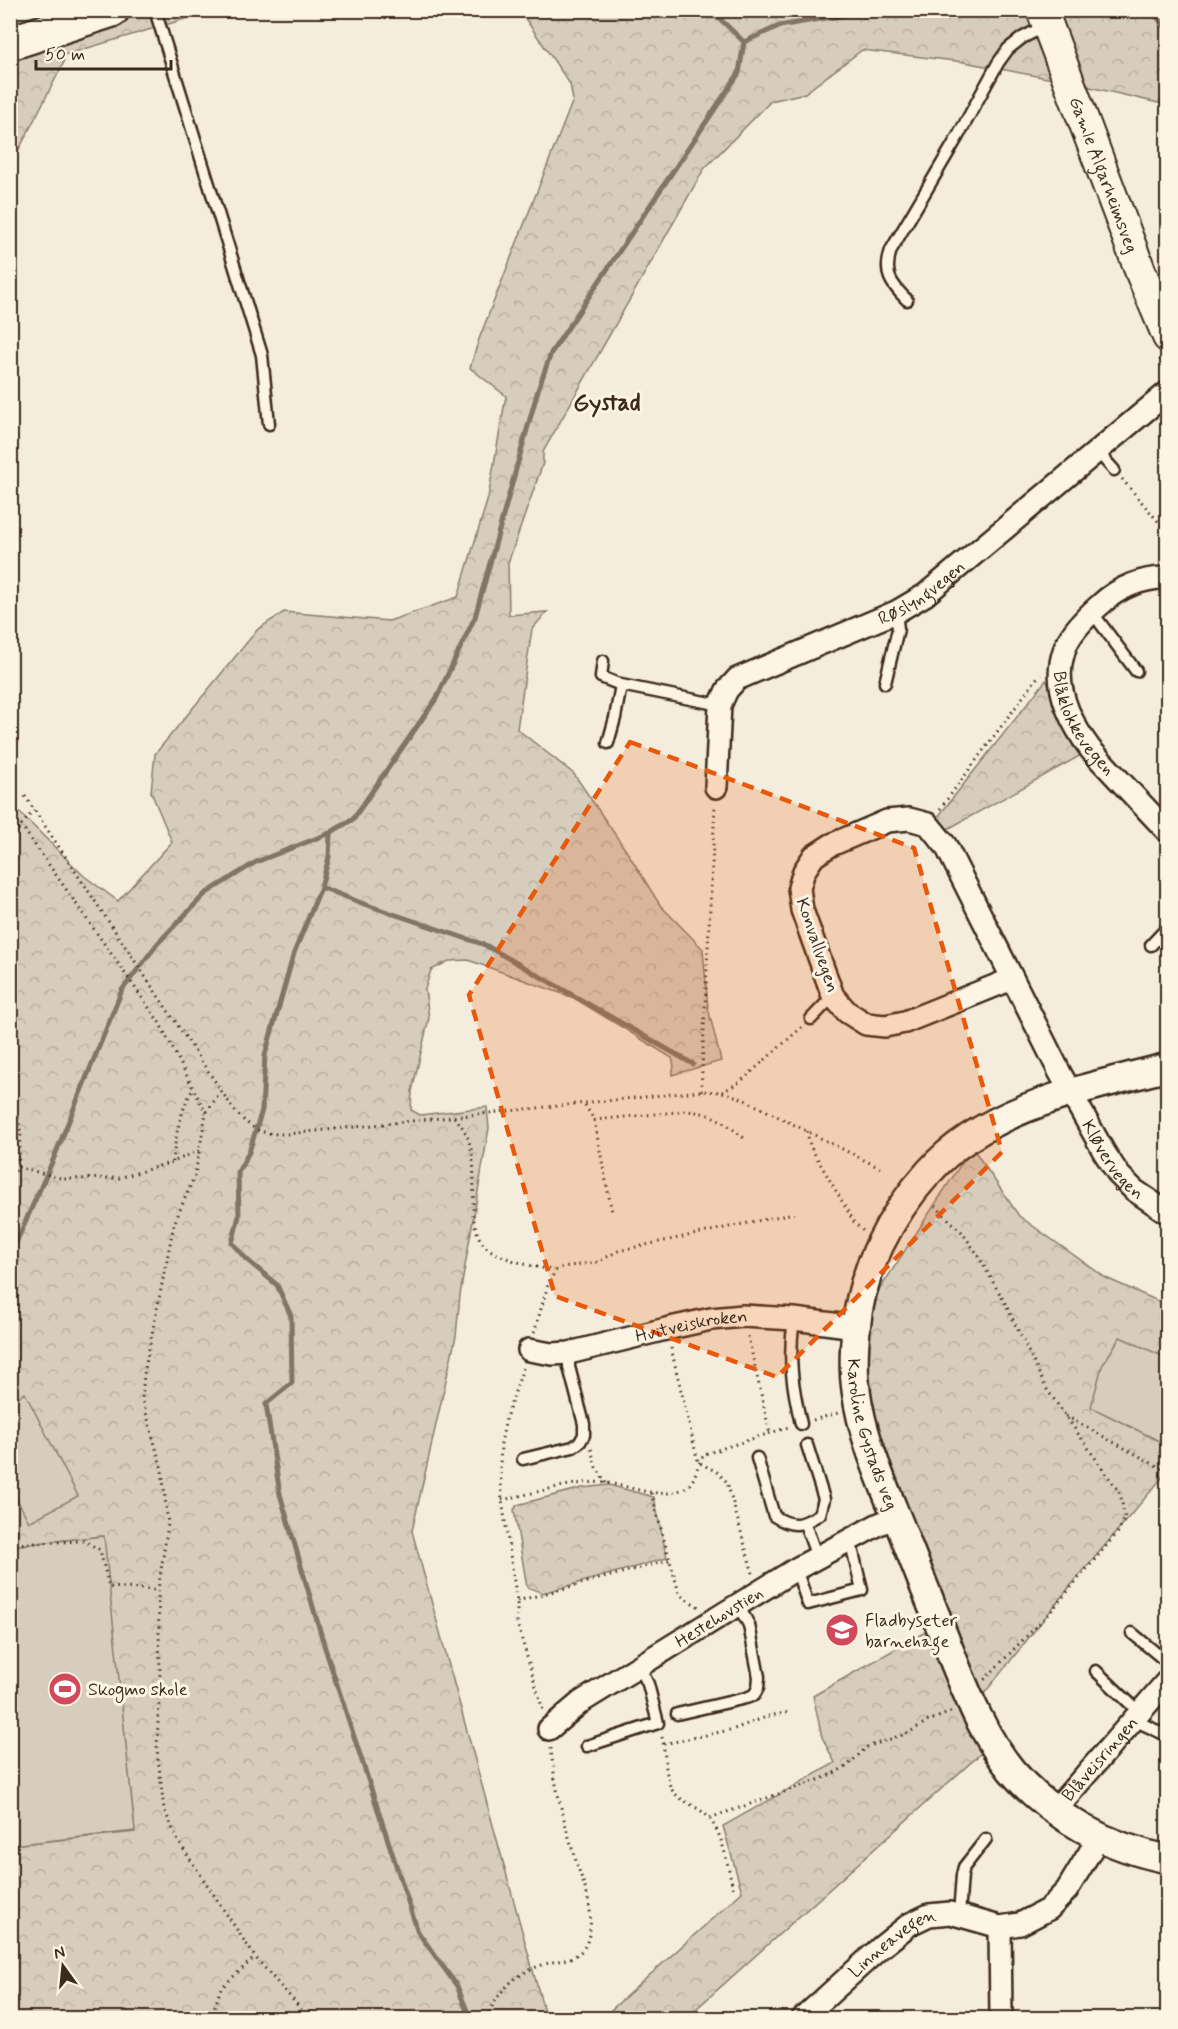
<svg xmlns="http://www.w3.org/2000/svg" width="1178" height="2029" font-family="Mynerve,sans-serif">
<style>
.forest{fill:url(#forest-crowns);stroke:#887c6e;stroke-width:1.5}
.pitch{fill:#d6cdbd;stroke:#887c6e;stroke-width:1.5}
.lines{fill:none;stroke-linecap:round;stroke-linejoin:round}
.stream{stroke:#817466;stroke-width:5}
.service-casing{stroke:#3b2a1e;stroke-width:15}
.minor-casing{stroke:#3b2a1e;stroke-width:26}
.tertiary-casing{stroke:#3b2a1e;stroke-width:32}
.secondary-casing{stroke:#3b2a1e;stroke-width:34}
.primary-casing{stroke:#3b2a1e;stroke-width:38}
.path{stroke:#3b2a1e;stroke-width:3;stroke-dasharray:1.5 4.5;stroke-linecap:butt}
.service{stroke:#fcf5e5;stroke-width:10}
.minor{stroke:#fcf5e5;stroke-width:21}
.tertiary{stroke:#fcf5e5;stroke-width:27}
.secondary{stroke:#fcf5e5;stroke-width:30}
.primary{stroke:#fcf5e5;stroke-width:33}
.marked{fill:#e8590c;fill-opacity:0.2;stroke:#e8590c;stroke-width:4.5;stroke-dasharray:12 8;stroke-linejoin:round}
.labels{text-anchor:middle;stroke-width:6;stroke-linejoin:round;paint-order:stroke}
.street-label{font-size:18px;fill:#3b2a1e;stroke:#fcf5e5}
.poi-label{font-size:18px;fill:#3b2a1e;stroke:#fcf5e5;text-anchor:start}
.district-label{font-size:24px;font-weight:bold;fill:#3b2a1e;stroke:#fcf5e5}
</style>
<defs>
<pattern id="forest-crowns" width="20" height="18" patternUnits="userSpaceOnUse" patternTransform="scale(1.5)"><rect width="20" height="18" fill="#d6cdbd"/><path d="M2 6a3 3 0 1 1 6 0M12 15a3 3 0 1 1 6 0" fill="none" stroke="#b9b0a2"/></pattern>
</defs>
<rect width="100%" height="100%" fill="#f4eddd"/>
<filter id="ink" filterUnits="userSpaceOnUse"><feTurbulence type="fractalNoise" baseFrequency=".0167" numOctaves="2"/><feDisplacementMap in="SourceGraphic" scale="12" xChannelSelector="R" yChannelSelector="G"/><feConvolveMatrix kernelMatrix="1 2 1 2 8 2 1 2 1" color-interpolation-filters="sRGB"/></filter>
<g filter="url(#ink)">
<path class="forest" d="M104,11h108l-148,44 -1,9 -52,101 -1,-125z
M520,11h647v94l-99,-23 -104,-20 -102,-12 -57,43 -34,8 -67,68 -161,283v11l-35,100 1,52 38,-3 -15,17 -15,100 57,45 55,81 31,50 43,44 5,59 13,53 -49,14 2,-9 -2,-8 -98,-60 -106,-38 -19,1 -18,9 -6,19 4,29 -17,73 -1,19 9,5 67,-8 2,21 -29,167 -4,41 -44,195 134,487h-535v-173l124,-13 -32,-296 -92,10 -1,-743 74,73 34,25 54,-59 -21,-50 4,-38 103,-125 26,-17 105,9 69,-24 30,-99 18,-102 -36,-28 9,-29 94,-239 -3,-16z
M1046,680l39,73 -139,77 -9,-12z
M972,1147l47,69 87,62 61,27v167l-104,123 -88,110 22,34 -311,279h-84l140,-126 -19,-66 112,-63 -13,-26 -9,-41 123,-70 -67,-177 -2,-140z
M609,1485l45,12 13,61 -124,35 -16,-6 -13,-77 3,-5 65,-17z"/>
<path class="pitch" d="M1120,1337l47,21v87l-76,-38 11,-41z
M25,1393l53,103 -49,26 -18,-34v-87z
M104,1536l31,295 -124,14v-299z"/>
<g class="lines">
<path class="stream" d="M679,10l3,3 36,4 26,25
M1139,10l18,7 11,13
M744,42l35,-16 95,-16
M330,833l-1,24 -8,30 -27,66 -29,102 -3,55 -13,42 -11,20 1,44 -7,27 14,16 31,26 14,31 1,67 -26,21 14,90 45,154 93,284 39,54 13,32
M321,887l43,17 121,41 208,119
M10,1256l43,-96 69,-170 36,-47 47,-49 51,-32 74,-29 23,-14 83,-120 39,-82 63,-227 13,-37 188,-280 5,-31"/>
<defs>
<path id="service" d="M155,10l107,345 7,69
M907,300c-16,-16 -24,-26 -16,-50l66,-112 41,-75 10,-14 14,-11 25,-13
M1163,395l5,22
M1097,451l17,19
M1092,612l44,59
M603,661l-2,16 20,8 99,20
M885,683l13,-54 -2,-17
M608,743l7,-25 6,-33
M1151,945l17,-18
M811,1019l22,-23
M794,1319c-6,39 -2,66 7,105
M757,1458l17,58c19,12 27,10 46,-2l4,-15 -17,-54
M523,1459l50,-12 7,-5 4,-7v-11l-15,-57v-14
M805,1524l12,33
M796,1569l12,35 54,-14 -12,-50
M1132,1633l36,30
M1096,1671l44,42
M677,1714l69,-16 8,-3 4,-7 1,-11 -10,-52 -11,-20
M1134,1720l34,16
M587,1746l71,-23 -10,-39 -9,-18
M959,1915l3,-40 2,-8 22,-28"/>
<g id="minor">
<path id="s1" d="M1168,578c-25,-1 -50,10 -67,26 -14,12 -32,29 -37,47 -12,35 7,72 27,99l77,82"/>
<path id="s2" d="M716,787l4,-82 7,-15 10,-11 159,-67 29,-17 243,-203"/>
<path id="s3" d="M1012,979l-107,43 -20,4 -19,-2 -19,-12 -14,-16 -31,-86 -3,-22 5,-17 10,-15 17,-11 56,-24 22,-2 19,5 18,22 114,227 44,79 15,23 15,15 34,23"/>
<path id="s4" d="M529,1350l23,4 17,-1 97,-24 45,-10 32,-3 51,3 62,8"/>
<path id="s5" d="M549,1729l32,-27 215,-133 83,-45 18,-7"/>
<path id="s6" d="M1055,1810l113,-130"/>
<path d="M1000,1927l1,91"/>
<path id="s7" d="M803,2018l77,-70 30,-24 19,-9 21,-2 50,14 20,-3 29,-15 18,-19 32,-53"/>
</g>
<g id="tertiary">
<path id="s8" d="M1168,1067c-81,21 -182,40 -239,105 -39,43 -68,99 -73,157 -2,20 -3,41 0,61 7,55 33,106 52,156 15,38 30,76 45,113 16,40 32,79 59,112 39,46 97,77 156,88"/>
</g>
<g id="secondary">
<path id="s9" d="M1042,10l99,263 27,64"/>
</g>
<path id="primary" d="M10,43l102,-33"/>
</defs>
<use href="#service" class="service-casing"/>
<use href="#minor" class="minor-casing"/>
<use href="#tertiary" class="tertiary-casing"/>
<use href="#secondary" class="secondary-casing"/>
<use href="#primary" class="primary-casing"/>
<path class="path" d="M1160,359l7,15
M1122,479l46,54
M25,796l209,314c17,19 27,25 53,24l414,-43 21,1 19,6 139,70
M940,809l100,-135
M21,825l138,197 47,91
M10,846l11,-21 13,-14
M10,1076l11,58 -3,33 -8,12
M221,1091l-15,22 -11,62 -21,49 -30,150 -2,24 20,72 6,54 -10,66 2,83 -3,76 7,60 14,32 77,116 54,61
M701,1091l14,-286
M722,1092l18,-10 62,-55
M585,1105l9,15 18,92
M454,1117c26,25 19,67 19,99 2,9 4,20 10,28 12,14 53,24 71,26
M594,1120l93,-9c27,2 37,11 57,27
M807,1131l3,15 44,76 9,9
M173,1162c2,-25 7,-51 20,-73
M18,1167l46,12 55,-1 54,-16 27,-12
M935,1206l26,25 15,21 29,51 41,85 71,101 4,9 4,20 -7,14 -66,78 -68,70
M534,1333l14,-48 7,-14 8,-4 35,-5 20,-11 176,-38
M748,1336l22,98
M671,1348l27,114 19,10 10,10 26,92
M523,1368l-17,50 -5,26 -1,21 2,35 15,101v22l26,87
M1066,1416l102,56
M813,1420l25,-7
M591,1449l5,18 10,16
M651,1493l28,100 4,4 16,10
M502,1500c29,-6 77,-21 105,-17 25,3 53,18 78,5 12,-6 10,-23 20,-34l84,-27
M10,1544l74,-3 16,9 9,37 49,3
M517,1601l153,-41
M662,1737c4,16 2,35 9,51 6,13 28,18 37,29 16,18 19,48 25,71
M664,1744l70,-15 35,-13 21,-4
M710,1818l111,-39 25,-12 21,-20 41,-14 18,-11 27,-11
M211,2018l10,-30 34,-31
M487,2018c11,-28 29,-45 58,-54 12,-4 29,-3 38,-15 8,-10 9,-31 6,-44 -2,-15 -9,-30 -13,-44 -11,-37 -22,-74 -25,-113"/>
<use href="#service" class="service"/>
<use href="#minor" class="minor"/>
<use href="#tertiary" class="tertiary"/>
<use href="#secondary" class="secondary"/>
<use href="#primary" class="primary"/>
</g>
</g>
<path class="marked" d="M630,742l284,106 88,304 -225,225 -222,-81 -86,-301z"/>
<defs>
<symbol id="school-disc" viewBox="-11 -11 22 22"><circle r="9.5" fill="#d1495b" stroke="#fcf5e5"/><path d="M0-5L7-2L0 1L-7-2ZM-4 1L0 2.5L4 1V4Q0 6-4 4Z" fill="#fff"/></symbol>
<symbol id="stadium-disc" viewBox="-11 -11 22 22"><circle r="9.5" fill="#d1495b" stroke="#fcf5e5"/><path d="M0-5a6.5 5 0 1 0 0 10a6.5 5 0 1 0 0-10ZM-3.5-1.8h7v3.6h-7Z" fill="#fff"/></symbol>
</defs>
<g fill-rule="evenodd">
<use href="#school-disc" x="823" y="1611" width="38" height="38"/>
<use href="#stadium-disc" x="46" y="1670" width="38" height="38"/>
</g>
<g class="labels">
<g class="street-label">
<text dy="6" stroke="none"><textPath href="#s9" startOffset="176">Gamle Algarheimsveg</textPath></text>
<text dy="6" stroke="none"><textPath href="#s2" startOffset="318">Røslyngvegen</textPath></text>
<text dy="6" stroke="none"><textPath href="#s1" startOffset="213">Blåklokkevegen</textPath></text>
<text transform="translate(818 945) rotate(71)" y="6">Konvallvegen</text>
<text dy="6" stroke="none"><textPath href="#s3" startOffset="855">Kløvervegen</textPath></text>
<text dy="6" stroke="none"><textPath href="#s4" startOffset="166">Hvitveiskroken</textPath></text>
<text dy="6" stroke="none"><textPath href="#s8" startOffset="549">Karoline Gystads veg</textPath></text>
<text dy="6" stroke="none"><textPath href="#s5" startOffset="204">Hestehovstien</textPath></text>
<text dy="6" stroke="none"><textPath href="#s6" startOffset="68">Blåveisringen</textPath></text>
<text dy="6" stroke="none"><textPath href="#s7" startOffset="118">Linneavegen</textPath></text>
</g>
<g class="poi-label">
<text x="865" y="1626">Fladbyseter<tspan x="865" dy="21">barnehage</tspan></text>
<text x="88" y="1695">Skogmo skole</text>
</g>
<g class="district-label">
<text x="607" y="410">Gystad</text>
</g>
</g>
<rect width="1178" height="2029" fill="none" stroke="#fcf5e5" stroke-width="36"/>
<rect x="18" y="18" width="1142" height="1993" fill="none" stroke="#3b2a1e" stroke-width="2" filter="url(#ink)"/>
<g transform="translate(63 1966) rotate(345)" stroke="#fcf5e5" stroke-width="4.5" paint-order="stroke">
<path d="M0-4.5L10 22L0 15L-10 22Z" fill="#3b2a1e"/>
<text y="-9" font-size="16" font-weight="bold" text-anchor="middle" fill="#3b2a1e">N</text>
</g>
<path d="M36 60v9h135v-9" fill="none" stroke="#3b2a1e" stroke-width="3"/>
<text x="45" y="60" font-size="18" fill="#3b2a1e" stroke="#fcf5e5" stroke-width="4.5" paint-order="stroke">50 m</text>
</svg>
